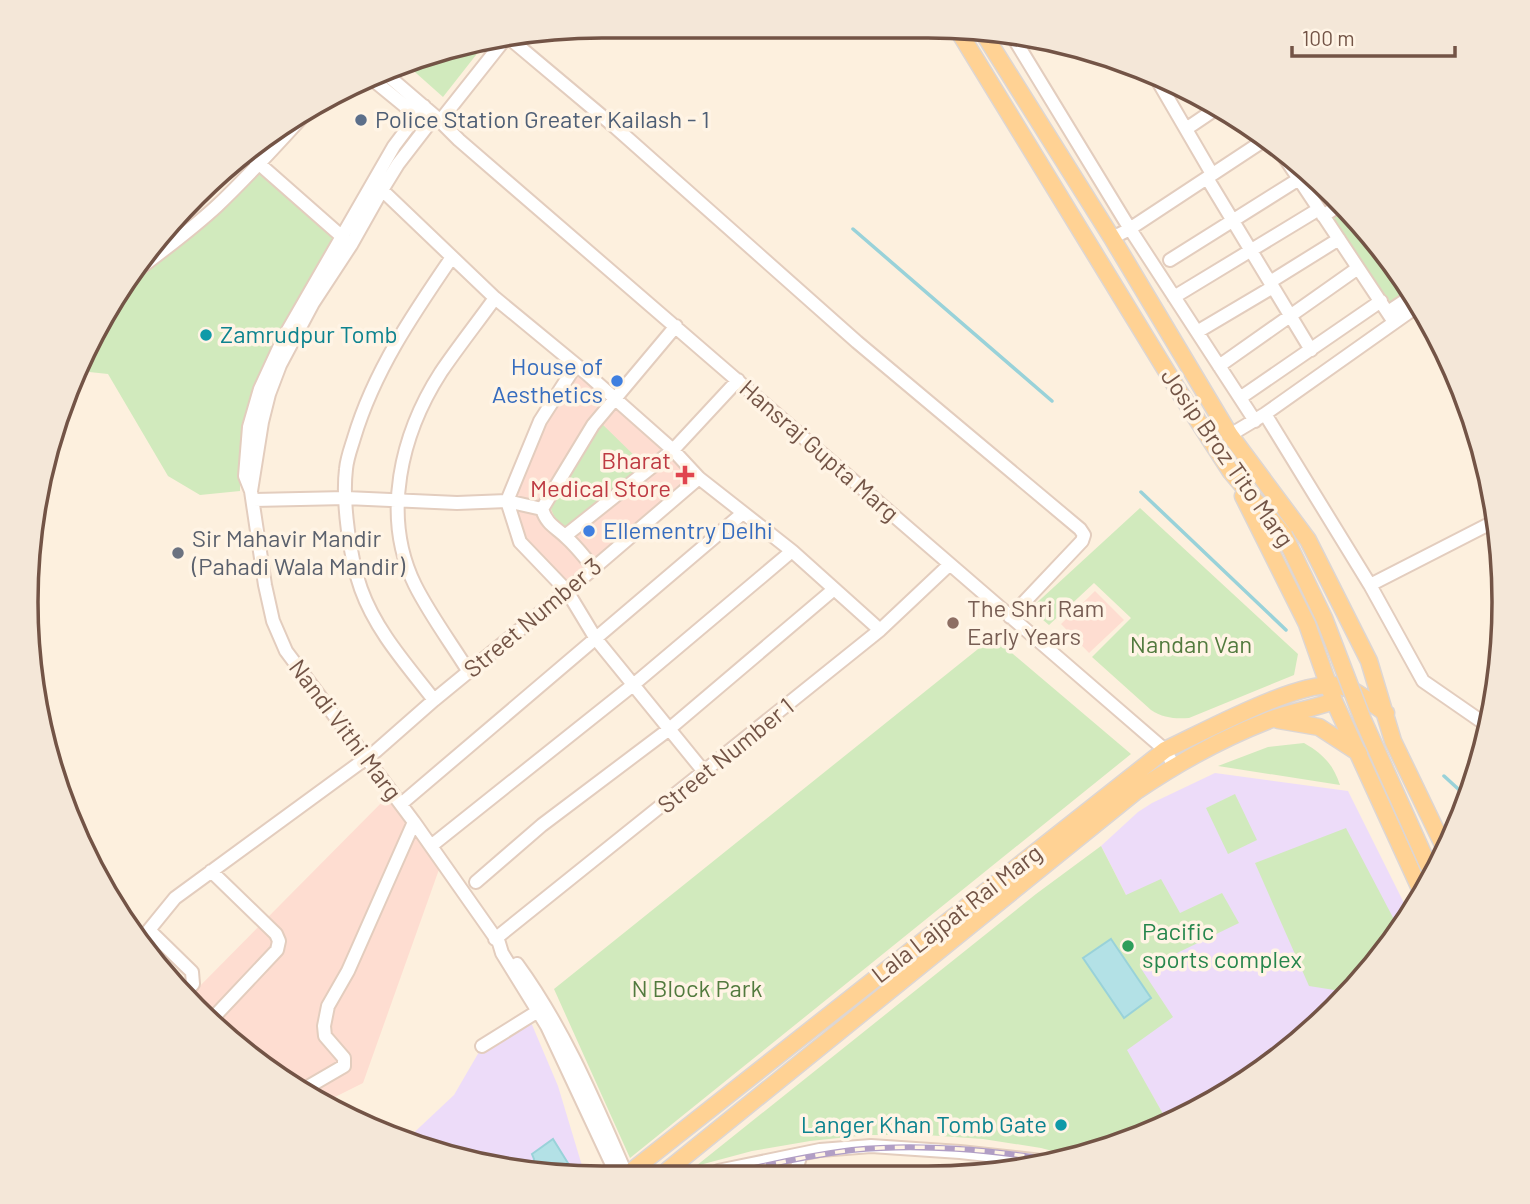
<svg xmlns="http://www.w3.org/2000/svg" width="1530" height="1204" font-family="Barlow,sans-serif">
<style>
.commercial{fill:#feddd1}
.education{fill:#eddcf9}
.green{fill:#d1eabd}
.water{fill:#b3e1e6;stroke:#99d2d9;stroke-width:2}
.lines{fill:none;stroke-linecap:round;stroke-linejoin:round}
.stream{stroke:#99d2d9;stroke-width:3.5}
.minor-casing{stroke:#e3cdbe;stroke-width:16}
.major-casing{stroke:#ddd6d3;stroke-width:19}
.minor{stroke:#fff;stroke-width:12}
.major{stroke:#ffd294;stroke-width:16}
.rail-casing{stroke:#b19ec5;stroke-width:6}
.rail{stroke:#fff4e5;stroke-width:3.5;stroke-dasharray:10;stroke-linecap:butt}
.major-bridge-casing{stroke:#ddd6d3;stroke-width:19;stroke-linecap:butt}
.major-bridge{stroke:#ffd294;stroke-width:16}
.service-dot{fill:#5c6f8a;stroke:#fff4e5;stroke-width:2.5}
.culture-dot{fill:#0f9aa8;stroke:#fff4e5;stroke-width:2.5}
.shop-dot{fill:#3f7fe0;stroke:#fff4e5;stroke-width:2.5}
.health-dot{fill:#e0444e;stroke:#fff4e5;stroke-width:2.5}
.worship-dot{fill:#6b7280;stroke:#fff4e5;stroke-width:2.5}
.education-dot{fill:#8d6e63;stroke:#fff4e5;stroke-width:2.5}
.leisure-dot{fill:#2e9e5b;stroke:#fff4e5;stroke-width:2.5}
.labels{text-anchor:middle;stroke-width:7;stroke-linejoin:round;paint-order:stroke}
.service-label{font-size:24px;fill:#4e5e75;stroke:#fff4e5;text-anchor:start}
.culture-label{font-size:24px;fill:#0d838f;stroke:#fff4e5;text-anchor:start}
.shop-label{font-size:24px;fill:#366cbe;stroke:#fff4e5;text-anchor:end}
.street-label{font-size:24px;fill:#735446;stroke:#fff4e5}
.health-label{font-size:24px;fill:#be3a42;stroke:#fff4e5;text-anchor:end}
.worship-label{font-size:24px;fill:#5b616d;stroke:#fff4e5;text-anchor:start}
.education-label{font-size:24px;fill:#785e54;stroke:#fff4e5;text-anchor:start}
.park-label{font-size:24px;fill:#527a3e;stroke:#fff4e5}
.leisure-label{font-size:24px;fill:#27864d;stroke:#fff4e5;text-anchor:start}
.rim{fill:none;stroke:#735446;stroke-width:3.5}
</style>
<rect width="100%" height="100%" fill="#fdf0de"/>
<path class="commercial" d="M577,367l38,32 76,78 -124,114 -47,-49 -13,-41z
M1095,591l29,29 -35,33 -28,-29z
M392,792l50,69 -79,222 -40,20 -41,-23 -94,-82z"/>
<path class="education" d="M1215,773l133,18 61,122 -24,40 -78,82 -91,66 -49,20 -41,-71 16,-80 96,-48 -58,-8 -54,-19 -25,-49 37,-34 14,-9z
M530,1020l28,66 25,83 -93,-2 -85,-26 49,-46 25,-43z"/>
<path class="green" d="M487,41l-44,56 -36,-32 46,-19z
M258,170l80,67 -40,63 -48,97 -10,47v47l-40,4 -32,-19 -60,-102 -28,-3 24,-57 19,-25z
M1342,212l65,79 -15,13 -64,-83z
M598,420l46,45 -75,63c-11,-4 -14,-9 -18,-19z
M1140,508l158,146 -4,21 -105,43c-14,1 -26,0 -38,-8l-59,-53 39,-39 -37,-35 -45,42 -19,-16z
M993,637l138,117 -501,404 -76,-169z
M1304,743c19,11 29,21 36,42l-122,-19 50,-19z
M1235,794l22,46 -29,14 -22,-46z
M1346,828l53,101 -14,24 -38,39 -38,-6 -54,-123z
M1101,846l25,49 35,-16 19,34 42,-20 17,30 -97,47 31,47 -46,33 40,71 -88,37 -38,-10 -58,-9 -57,-4h-59l-57,6 -58,10 -56,15 340,-272z"/>
<path class="water" d="M1111,939l40,59 -27,20 -41,-60z
M553,1139l18,29h-39l2,-9 -2,-5z"/>
<g class="lines">
<path class="stream" d="M853,229l199,172
M1141,492l145,138
M1444,776l23,21"/>
<defs>
<path id="minor" d="M1013,37l117,192 125,192
M509,38l106,89 242,215 223,187 4,6 -2,6 -72,76
M386,74l49,42 24,24 706,610 9,16
M1155,76l57,98
M372,79l50,41
M424,106l-30,40 -110,191 -24,52 -11,38 -4,49 6,15 14,94 8,36 13,30 128,171 85,121 3,10 45,73 67,143
M440,121l65,-82
M1186,129l34,-23
M1279,149l115,173
M248,154l100,88
M1207,178l104,172
M382,190l113,108 91,75 87,77 26,28 93,73 88,79
M1323,216l15,-10
M1112,238l16,-8 138,-91
M1170,260l129,-81
M136,271c28,-21 55,-41 81,-65 34,-32 65,-67 97,-102
M1270,282l69,-43
M1174,297l145,-88
M1388,312l24,-16
M1197,332l76,-45
M576,365l-36,56 -33,80 13,41 47,49 29,48 109,134
M1219,366l139,-98
M1240,398l141,-97
M1265,414l105,171 53,96 65,45
M1230,435l35,-21 154,-109
M251,491l11,-69 7,-28 11,-29 33,-62 38,-58 31,-55 16,-26 37,-48
M253,500l93,-2 111,5 50,-2 35,8
M565,536l108,-86 65,-70
M594,568c-9,-10 -17,-21 -27,-30 -11,-11 -20,-13 -25,-29l51,-84 83,-99
M1370,585l127,-65
M469,672c-18,-29 -39,-57 -54,-87 -34,-69 -14,-151 26,-213 17,-25 36,-49 54,-74
M434,700c-27,-35 -58,-69 -73,-111 -11,-31 -19,-87 -15,-120 1,-11 5,-21 8,-31 20,-67 59,-124 98,-181
M401,804l342,-291
M431,846l202,-161 159,-134
M211,871l65,63 3,7 -2,9 -65,69
M476,882l66,-57 126,-95 165,-140
M149,930l43,42 1,12 -10,10
M495,939l385,-309 69,-65
M140,941l35,-43 201,-147 58,-51 133,-109 132,-113
M517,964c46,63 76,134 107,205
M482,1046l61,-38
M301,1091l43,-25v-8l-19,-22 -1,-10 4,-20 20,-35 66,-149
M718,1171l102,-21 51,-4 89,6 91,10
M795,1173l6,-19"/>
<path id="major" d="M956,27l222,363 53,82 53,63
M982,31l130,207 118,197 78,105 61,121 24,80 53,110
M1243,496l64,128 27,77 88,192
M1278,720l41,7 40,26
M633,1170l532,-420c37,-17 138,-73 175,-64 18,4 30,17 46,27
M668,1170l467,-378c41,-28 90,-55 137,-73 20,-7 42,-11 62,-18"/>
</defs>
<use href="#minor" class="minor-casing"/>
<use href="#major" class="major-casing"/>
<use href="#minor" class="minor"/>
<use href="#major" class="major"/>
<defs>
<path id="rail" d="M737,1172c38,-9 76,-17 115,-22 70,-7 139,0 207,11"/>
</defs>
<use href="#rail" class="rail-casing"/>
<use href="#rail" class="rail"/>
<defs>
<path id="major-bridge" d="M1284,535l40,83 39,102 70,156"/>
</defs>
<use href="#major-bridge" class="major-bridge-casing"/>
<use href="#major-bridge" class="major-bridge"/>
</g>
<circle class="service-dot" cx="361" cy="120" r="7"/>
<g class="culture-dot">
<circle cx="206" cy="335" r="7"/>
<circle cx="1061" cy="1125" r="7"/>
</g>
<g class="shop-dot">
<circle cx="617" cy="381" r="7"/>
<circle cx="589" cy="531" r="7"/>
</g>
<path class="health-dot" d="M681.5 464.5h7v7h7v7h-7v7h-7v-7h-7v-7h7z"/>
<circle class="worship-dot" cx="178" cy="553" r="7"/>
<circle class="education-dot" cx="953" cy="623" r="7"/>
<circle class="leisure-dot" cx="1128" cy="946" r="7"/>
<g class="labels">
<g class="service-label">
<text x="375" y="128">Police Station Greater Kailash - 1</text>
</g>
<g class="culture-label">
<text x="220" y="343">Zamrudpur Tomb</text>
<text x="1047" y="1133" text-anchor="end">Langer Khan Tomb Gate</text>
</g>
<g class="shop-label">
<text x="603" y="375">House of<tspan x="603" dy="28">Aesthetics</tspan></text>
<text x="603" y="539" text-anchor="start">Ellementry Delhi</text>
</g>
<g class="street-label">
<text transform="translate(819 451) rotate(41)" y="8">Hansraj Gupta Marg</text>
<text transform="translate(1227 458) rotate(55)" y="8">Josip Broz Tito Marg</text>
<text transform="translate(533 618) rotate(-40)" y="8">Street Number 3</text>
<text transform="translate(345 730) rotate(53)" y="8">Nandi Vithi Marg</text>
<text transform="translate(726 756) rotate(-39)" y="8">Street Number 1</text>
<text transform="translate(957 914) rotate(-38)" y="8">Lala Lajpat Rai Marg</text>
</g>
<g class="health-label">
<text x="671" y="469">Bharat<tspan x="671" dy="28">Medical Store</tspan></text>
</g>
<g class="worship-label">
<text x="192" y="547">Sir Mahavir Mandir<tspan x="192" dy="28">(Pahadi Wala Mandir)</tspan></text>
</g>
<g class="education-label">
<text x="967" y="617">The Shri Ram<tspan x="967" dy="28">Early Years</tspan></text>
</g>
<g class="park-label">
<text x="1191" y="653">Nandan Van</text>
<text x="697" y="997">N Block Park</text>
</g>
<g class="leisure-label">
<text x="1142" y="940">Pacific<tspan x="1142" dy="28">sports complex</tspan></text>
</g>
</g>
<path d="M0 0H1530V1204H0ZM602 38H928A564 564 0 0 1 1492 602V602A564 564 0 0 1 928 1166H602A564 564 0 0 1 38 602V602A564 564 0 0 1 602 38Z" fill="#f4e7d8" fill-rule="evenodd"/>
<path class="rim" d="M602 38H928A564 564 0 0 1 1492 602V602A564 564 0 0 1 928 1166H602A564 564 0 0 1 38 602V602A564 564 0 0 1 602 38Z"/>
<path d="M1292 46v10h163v-10" fill="none" stroke="#735446" stroke-width="3.5"/>
<text x="1302" y="46" font-size="21" fill="#735446" stroke="#fff4e5" stroke-width="5" paint-order="stroke">100 m</text>
</svg>
